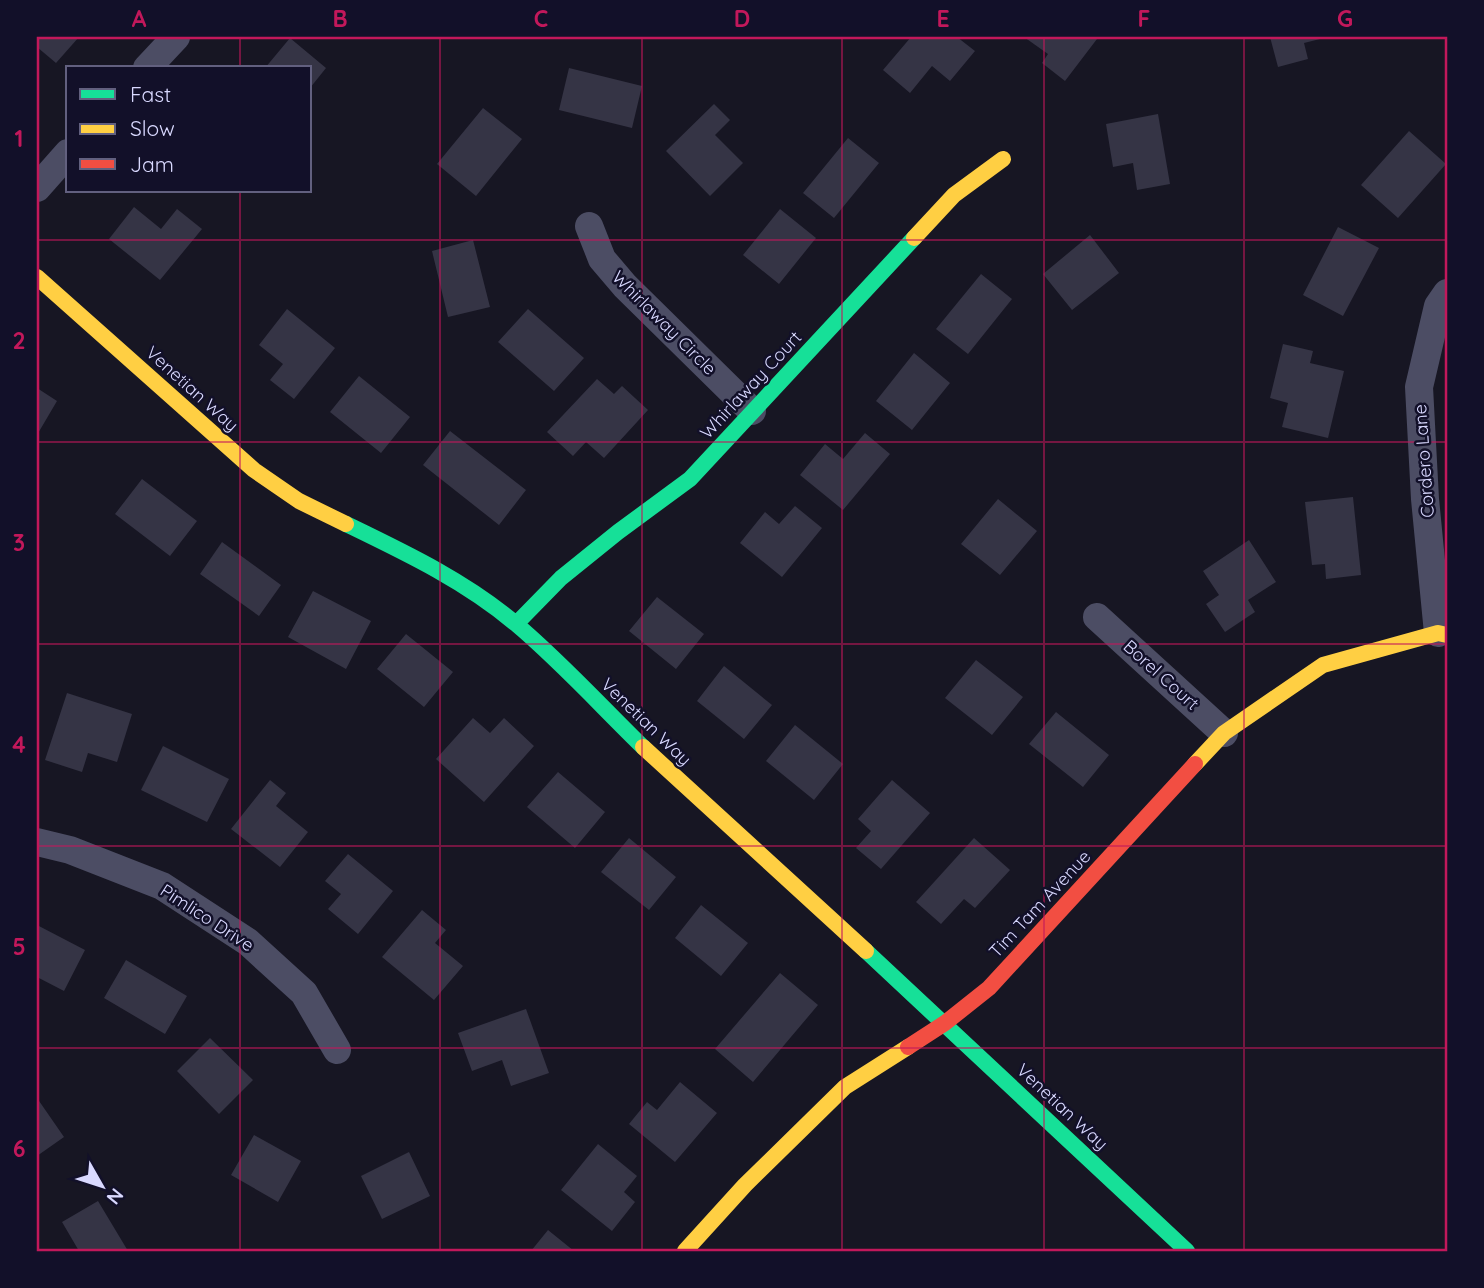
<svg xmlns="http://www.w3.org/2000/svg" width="1484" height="1288" font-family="Quicksand,sans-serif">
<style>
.building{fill:#353445}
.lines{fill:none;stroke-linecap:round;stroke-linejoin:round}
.street{stroke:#4c4d64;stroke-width:28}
.fast{stroke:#16e098;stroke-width:16}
.slow{stroke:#ffcf43;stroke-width:16}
.jam{stroke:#f24e42;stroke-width:16}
.grid{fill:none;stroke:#c2185b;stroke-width:2;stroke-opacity:0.55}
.labels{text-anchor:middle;stroke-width:5;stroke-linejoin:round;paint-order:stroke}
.street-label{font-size:18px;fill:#d9d9ff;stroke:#121029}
.neatline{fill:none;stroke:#c2185b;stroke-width:2.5}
.grid-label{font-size:23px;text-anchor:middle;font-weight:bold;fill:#c2185b}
</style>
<rect width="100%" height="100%" fill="#171623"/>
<path class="building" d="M37,37h42l-23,26 -19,-16z
M911,37h46l18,14 -25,30 -18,-15 -22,27 -27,-23z
M1024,37h70l3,2 -32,42 -23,-18 6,-9z
M1270,37h54v1l-20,5 4,16 -30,8z
M290,38l36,30 -16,20v-20h-45z
M569,68l73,18 -10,42 -73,-18z
M714,104l16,16 -15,15 28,28 -33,33 -44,-45z
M483,108l39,31 -46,57 -39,-32z
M1158,114l12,70 -33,6 -4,-27 -20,4 -7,-43z
M1409,131l37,33 -48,54 -37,-33z
M848,138l31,25 -45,55 -31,-25z
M134,207l27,22 16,-20 25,20 -42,51 -51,-41z
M780,209l36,29 -37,46 -36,-29z
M1338,227l41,21 -36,68 -40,-21z
M1090,235l29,38 -47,37 -29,-36z
M473,240l17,67 -42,10 -16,-66z
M981,274l31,25 -44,55 -32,-25z
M287,309l48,39 -41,51 -24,-19 13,-16 -24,-19z
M528,309l56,49 -30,33 -56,-49z
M1283,344l30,7 -3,12 34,8 -16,67 -46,-11 6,-24 -18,-5z
M914,353l36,30 -38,47 -36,-29z
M359,376l51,41 -29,36 -51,-41z
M597,379l17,15 8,-8 26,24 -44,48 -18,-16 -13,14 -26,-24z
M37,388l20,13 -20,34z
M450,431l76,59 -27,35 -76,-60z
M865,433l25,21 -47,56 -43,-35 25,-31 18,15z
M142,479l55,42 -27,35 -55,-42z
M1353,497l8,78 -35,4 -1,-15 -13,1 -7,-63z
M998,499l39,32 -37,44 -39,-31z
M795,506l27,22 -40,49 -42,-34 25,-31 14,12z
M1249,540l27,42 -28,18 7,12 -30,20 -19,-28 13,-9 -16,-24z
M222,542l59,43 -22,31 -59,-42z
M313,591l58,30 -25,48 -58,-32z
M657,597l47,37 -28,35 -47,-38z
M406,634l47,38 -29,35 -47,-38z
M976,660l47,37 -31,38 -47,-37z
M724,666l48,39 -28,34 -47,-38z
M67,693l65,21 -15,48 -29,-9 -6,19 -37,-12z
M1056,712l53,43 -26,32 -54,-43z
M473,718l17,15 14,-15 30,28 -50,56 -48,-43z
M795,725l48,39 -29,36 -48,-39z
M163,746l66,33 -22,43 -66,-32z
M558,772l47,40 -30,36 -48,-41z
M270,780l16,13 -10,13 32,26 -28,35 -49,-38z
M892,780l38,33 -49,56 -25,-21 15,-17 -13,-12z
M629,838l47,39 -27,33 -48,-38z
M974,838l36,32 -35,38 -11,-9 -23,25 -25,-22z
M348,854l45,37 -35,43 -30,-25 13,-15 -16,-13z
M701,905l47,38 -27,33 -46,-38z
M422,910l24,20 -11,13 28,23 -29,34 -52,-43z
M37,925l48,25 -21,41 -27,-14z
M126,960l61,36 -22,38 -61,-36z
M780,973l38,32 -65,77 -38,-33z
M526,1009l23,64 -38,13 -9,-26 -30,11 -14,-38z
M210,1038l43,42 -34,34 -42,-43z
M680,1082l37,31 -42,49 -46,-38 18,-22 10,8z
M37,1098l27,39 -27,19z
M254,1135l47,26 -23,41 -47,-27z
M598,1144l39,32 -13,16 11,10 -23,29 -51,-41z
M409,1152l21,44 -48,23 -21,-43z
M98,1201l30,50h-49l-17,-29z
M548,1230l26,21h-43z"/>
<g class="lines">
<path class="street" d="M147,68l29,-31
M37,188l31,-35
M589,226l13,33 23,27 127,125
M1097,617l127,116
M1438,633l-13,-134 -6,-112 19,-81 9,-13
M37,842l33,8 92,36 86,56 56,51 33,57"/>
<path class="fast" d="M346,524c60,29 119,57 170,100 44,37 85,82 127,123
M516,624l45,-46 57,-46 72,-53 224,-241
M866,951l321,300"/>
<path class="slow" d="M914,238l40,-43 49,-36
M37,277l217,193 45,31 47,23
M643,747l223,204
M1195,764l29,-31 99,-68 115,-32 9,2
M685,1251l60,-66 100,-98 63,-40"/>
<path class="jam" d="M908,1047l37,-24 44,-35 206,-224"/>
</g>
<path class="grid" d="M240,37v31M440,37v1214M642,37v1214M842,37v1214M1044,37v1214M1244,37v1214M240,191v1060M37,240h1410M37,442h1410M37,644h1410M37,846h1410M37,1048h1410"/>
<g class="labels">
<g class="street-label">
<text transform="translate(664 323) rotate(45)" y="6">Whirlaway Circle</text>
<text transform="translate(751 385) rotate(-47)" y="6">Whirlaway Court</text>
<text transform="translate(192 389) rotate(42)" y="6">Venetian Way</text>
<text transform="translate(1424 461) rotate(-94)" y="6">Cordero Lane</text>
<text transform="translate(1161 675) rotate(42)" y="6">Borel Court</text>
<text transform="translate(646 722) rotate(44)" y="6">Venetian Way</text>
<text transform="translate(1040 904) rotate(-47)" y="6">Tim Tam Avenue</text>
<text transform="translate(207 918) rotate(33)" y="6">Pimlico Drive</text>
<text transform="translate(1062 1107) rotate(43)" y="6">Venetian Way</text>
</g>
</g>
<rect width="1484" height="1288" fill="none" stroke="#121029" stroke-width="77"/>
<rect x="66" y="66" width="245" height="126" fill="#121029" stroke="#62607f" stroke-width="2"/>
<rect x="80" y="89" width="35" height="10" fill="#16e098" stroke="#62607f" stroke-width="2"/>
<text x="130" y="102" font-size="21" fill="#d9d9ff">Fast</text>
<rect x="80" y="124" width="35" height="10" fill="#ffcf43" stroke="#62607f" stroke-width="2"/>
<text x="130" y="136" font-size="21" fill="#d9d9ff">Slow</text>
<rect x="80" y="159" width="35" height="10" fill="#f24e42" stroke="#62607f" stroke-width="2"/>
<text x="130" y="172" font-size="21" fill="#d9d9ff">Jam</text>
<g transform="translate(102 1186) rotate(129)" stroke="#121029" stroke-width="5" paint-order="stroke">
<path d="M0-5L12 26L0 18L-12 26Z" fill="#d9d9ff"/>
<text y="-10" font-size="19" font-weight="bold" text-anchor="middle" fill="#d9d9ff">N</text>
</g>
<rect x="38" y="38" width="1408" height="1212" class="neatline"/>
<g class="grid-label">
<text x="139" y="27">A</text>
<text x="340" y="27">B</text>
<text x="541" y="27">C</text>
<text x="742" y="27">D</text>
<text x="943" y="27">E</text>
<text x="1144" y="27">F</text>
<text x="1345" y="27">G</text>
<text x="19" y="147">1</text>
<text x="19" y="349">2</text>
<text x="19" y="551">3</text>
<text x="19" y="753">4</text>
<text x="19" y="955">5</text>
<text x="19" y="1157">6</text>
</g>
</svg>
